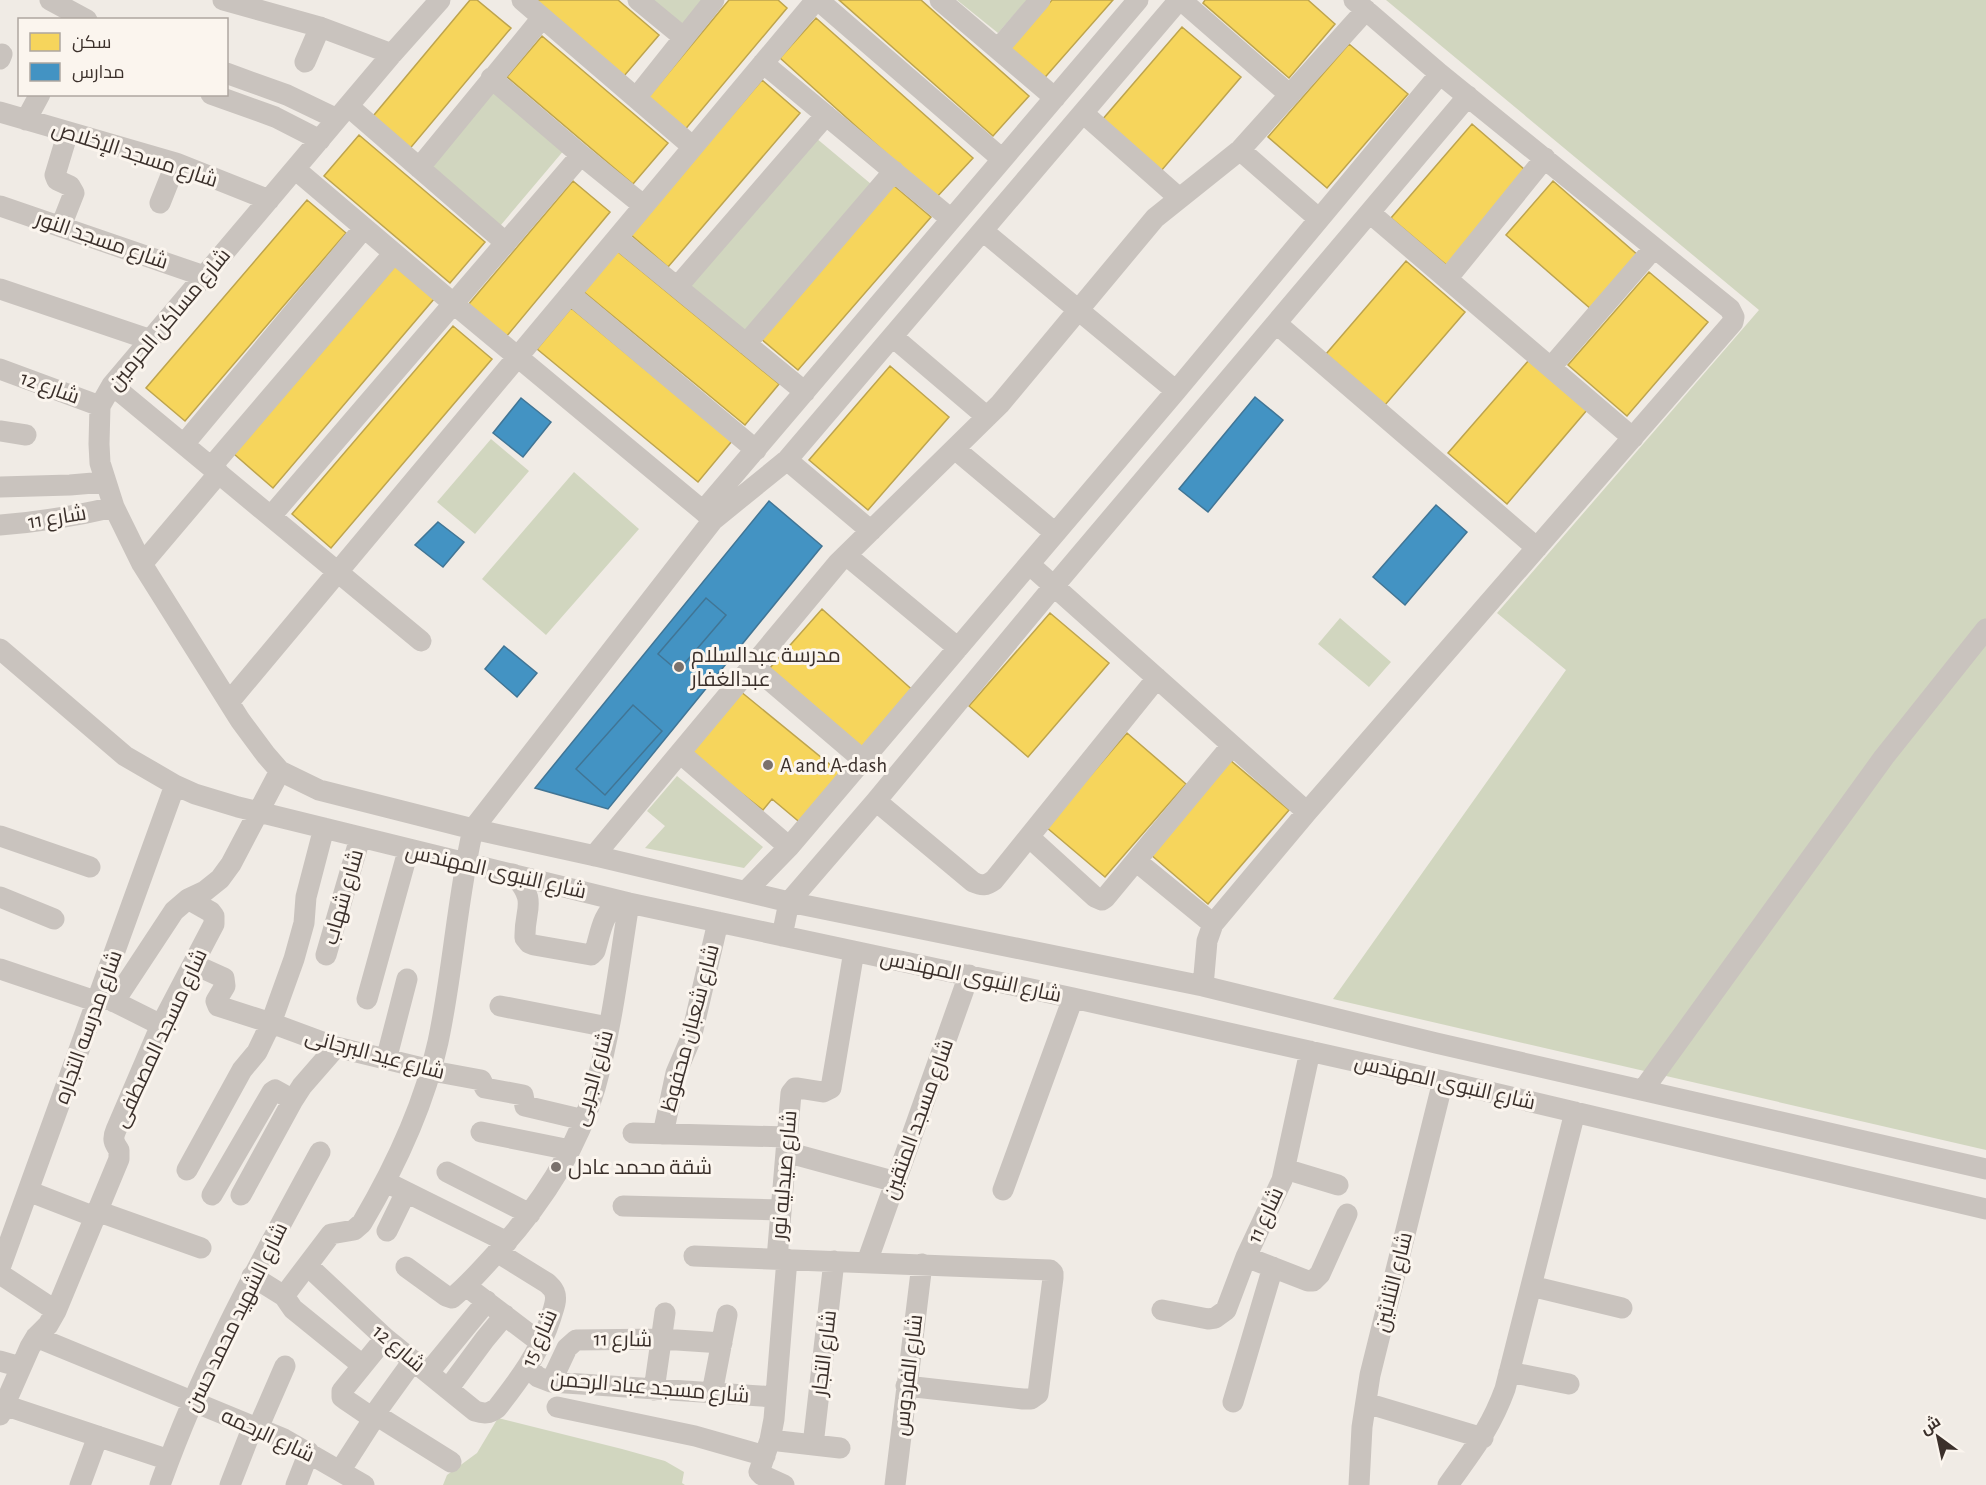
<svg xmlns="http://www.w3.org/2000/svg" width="1986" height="1485" font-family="'Alegreya Sans',Cairo,sans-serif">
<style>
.green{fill:#d1d6bf}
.homes{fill:#f6d55c;stroke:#bea44d;stroke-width:1.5}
.schools{fill:#4393c3;stroke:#417595;stroke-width:1.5}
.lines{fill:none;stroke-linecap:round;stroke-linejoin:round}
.minor{stroke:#c9c3be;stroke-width:21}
.poi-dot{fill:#7a716c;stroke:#fbf5ee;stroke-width:2}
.labels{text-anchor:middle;stroke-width:6;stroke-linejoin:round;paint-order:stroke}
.street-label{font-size:21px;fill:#3b302b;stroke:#fbf5ee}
.poi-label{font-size:21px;fill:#3b302b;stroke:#fbf5ee;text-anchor:start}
</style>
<rect width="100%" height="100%" fill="#f0ebe5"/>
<path class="green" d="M652,0h55l-24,27z
M957,0h70l-29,33z
M1386,0h600v1150l-653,-151 233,-329 -69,-57 262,-303z
M491,87l74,62 -70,83 -74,-62z
M816,138l55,46 -129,152 -55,-46z
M491,439l38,32 -54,63 -38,-32z
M574,472l65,57 -93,106 -64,-56z
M1340,618l51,44 -22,25 -51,-43z
M677,776l86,71 -19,21 -99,-20 20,-22 -18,-15z
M498,1418l124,31 43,12 19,11 -2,11 3,2h-242l4,-10 30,-22z"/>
<path class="homes" d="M470,0h7l34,28 -104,124 -38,-31z
M534,0h84l41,35 -35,41z
M729,0h49l9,8 -104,124 -38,-31z
M839,0h82l108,96 -36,40z
M1052,0h61l-73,83 -34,-31z
M1205,0h103l27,24 -46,54 -86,-75z
M816,18l157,140 -37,40 -156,-140z
M1182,27l59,50 -80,94 -59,-51z
M542,36l126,107 -35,41 -126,-107z
M1349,44l59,50 -81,94 -59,-51z
M762,80l38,33 -132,154 -38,-33z
M1472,124l59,51 -81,93 -59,-50z
M359,135l126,107 -35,41 -126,-107z
M573,181l37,31 -104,125 -38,-32z
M1553,181l86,75 -47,54 -86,-75z
M892,184l39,33 -133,153 -38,-32z
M307,200l39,33 -161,188 -39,-33z
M617,251l162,133 -34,41 -161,-133z
M1406,261l59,51 -80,93 -59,-51z
M395,266l39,33 -161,189 -39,-34z
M1649,272l59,50 -81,94 -59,-51z
M571,308l161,133 -34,41 -161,-133z
M453,326l39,33 -161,189 -39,-34z
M1529,360l58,50 -80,94 -59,-51z
M890,366l59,51 -81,93 -59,-50z
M822,609l95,85 -51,60 -97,-85z
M1050,613l59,50 -81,94 -59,-51z
M740,691l104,85 -41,49 -31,-26 -9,11 -72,-56z
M1127,733l59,51 -81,93 -59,-50z
M1230,760l59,50 -81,94 -58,-50z"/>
<path class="schools" d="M1255,397l28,23 -75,92 -29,-23z
M521,398l30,24 -28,35 -30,-24z
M769,501l53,45 -214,263 -73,-21z
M1436,505l31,27 -62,73 -32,-28z
M438,522l26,20 -21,25 -28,-22z
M706,598l20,17 -48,56 -20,-17z
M504,646l33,27 -20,24 -32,-28z
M633,705l29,26 -57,64 -29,-26z"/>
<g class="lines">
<path class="minor" d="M50,0l37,20
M223,0l97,27 72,27
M440,0l-48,54 -280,331 -12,21 -1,38 1,19 14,44 28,57 98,156 26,35 14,16 39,19 154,39 127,28 189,45 414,84 233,57 550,126
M522,0l171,147
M638,0l45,37
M818,0l184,159
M940,0l115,98
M1181,0l109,95
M998,49l42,-49
M0,59l2,-5
M305,62l15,-35
M763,63l188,156
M226,73l61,22 50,24
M491,78l90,77 63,51
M211,94l64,23 45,23
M636,98l78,-98
M348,106l158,137
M0,112l176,51 93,37
M1083,113l95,84
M26,120l14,-26
M1240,150l79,69
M419,168l123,-150
M295,169l159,135 249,207
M160,203l16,-40
M0,206l204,70
M1370,213l263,225
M61,226l13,-33 -4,-7 -13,-6 -2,-5 13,-43
M983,231l193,160
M617,238l188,154
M1447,279l98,-121
M677,287l149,-172
M0,289l151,51
M570,294l186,156
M1277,324l260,224
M893,337l94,80
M746,344l148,-173
M1551,367l103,-119
M0,369l100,37
M112,385l309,256
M0,431l26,4
M184,444l180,-216
M955,449l100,84
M787,460l84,71
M211,467l183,-214
M0,487l70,-2 35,-3
M271,516l310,-361
M713,520l-10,-9 435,-511
M0,525c39,-3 76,-9 114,-18
M846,555l112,93
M142,564l77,-91
M1029,564l278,248
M0,649l125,107 50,29 20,9 43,13 391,96 444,95 370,83 543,128
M752,665l111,95
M229,702l587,-702
M680,753l109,94
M876,801l97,81c9,4 13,4 21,-2l163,-202
M0,836l90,31
M1029,837l66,60 7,3 3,-2 127,-153
M594,856l244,-293 162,-159 155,-186 85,-68 126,-140
M1136,861l77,63
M513,874c26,29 11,33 12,64l4,5 5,2 57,10 4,-4c6,-20 7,-36 24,-50
M746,891l43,-44 387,-456 264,-317
M0,897l54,22
M782,936l7,-34 87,-101 178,-215 414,-490
M326,955l34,-117
M193,964l31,14 1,8 -9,15 2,5 53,17 65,24 107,26 38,7 4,8 38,7 2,11 59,14
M0,969l98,33
M1203,986l4,-45 6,-17 94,-112 426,-490 1,-5 -4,-8 -290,-235 -86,-74
M103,996l58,29
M367,999l41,-148
M114,1002l60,-91 14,-12 17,-8 15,-12 11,-15 49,-93
M500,1006l108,21
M386,1060l21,-81
M1643,1090l241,-333 102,-128
M481,1132l89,18
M633,1133l155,4
M663,1134l13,-61 15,-35 27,-116
M786,1152l110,30
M1285,1169l53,16
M187,1170l55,-100 15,-18 14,-29 23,-64 10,-36 2,-26 18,-69
M447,1172l83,42
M386,1182l121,60
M1003,1190l70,-192
M28,1191l67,26
M212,1195l60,-103 3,-2 18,10
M241,1195l52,-95 9,-14 34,-39
M623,1206l158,4
M97,1211l104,37
M387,1231l19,-39
M694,1256l356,14 3,3v5l-15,116 -7,5h-8l-117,-13
M1246,1257l62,24h5l7,-7 27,-60
M777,1259l14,-166 4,-5h3l25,4 8,-4 23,-137
M867,1262l102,-287
M308,1266l77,72 90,73c9,3 14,3 22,-3 22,-28 43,-56 54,-91 2,-7 6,-16 4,-23 -1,-5 -5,-8 -8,-11l-50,-31
M406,1267l40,29 6,2c15,-12 27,-26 39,-39 46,-49 85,-106 104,-171 17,-60 24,-123 34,-185
M0,1268l175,-483
M0,1274l56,37
M252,1276l32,20 9,13 69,56
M466,1286l75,57
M1531,1286l91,22
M284,1296l47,-62 23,-4 8,-7c33,-56 62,-117 76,-181 15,-70 19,-143 35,-213l240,-309 74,-60 392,-460
M1162,1310l46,9 7,-1 11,-8 20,-53 36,-77 28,-129
M36,1337l248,102 80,46
M0,1361l21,6
M528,1368l10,9 13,5 224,15
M1509,1372l60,12
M428,1373l59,-72
M551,1382l16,-34 9,-8 86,-1 60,4
M448,1389l37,-50 20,-24
M654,1390l11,-77
M712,1393l15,-78
M1233,1402l40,-135
M1366,1403l117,35
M4,1405l165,55
M557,1407l138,29 70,20
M0,1415l30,-68 6,-10 12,-12 8,-14 63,-152v-9c-5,-7 -7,-11 -3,-20l45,-105 53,-101v-8l-3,-4 -23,-13
M376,1415l75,47
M374,1419l-28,-19 -4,-3v-6l43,-53
M258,1428l27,-62
M770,1440l70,8
M813,1445l21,-184
M340,1471l36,-56 3,-7 34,-47
M80,1485l18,-49
M160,1485c42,-119 100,-223 160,-333
M230,1485l23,-59
M296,1485l13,-33
M784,1485l-22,-10 -3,-3 11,-32 4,-21 13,-160
M895,1485l27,-221
M1359,1485l3,-58 8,-52 73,-294
M1448,1485c24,-34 42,-55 57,-96l70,-277"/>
</g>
<g class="poi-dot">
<circle cx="679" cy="667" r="6"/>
<circle cx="768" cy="765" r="6"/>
<circle cx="556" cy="1167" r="6"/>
</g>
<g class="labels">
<g class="street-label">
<text transform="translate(135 154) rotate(18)" y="7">شارع مسجد الإخلاص</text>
<text transform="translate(102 240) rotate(19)" y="7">شارع مسجد النور</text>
<text transform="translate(169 319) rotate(-50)" y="7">شارع مساكن الحرمين</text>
<text transform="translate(50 387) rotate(20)" y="7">شارع 12</text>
<text transform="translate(57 517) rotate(-9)" y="7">شارع 11</text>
<text transform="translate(496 871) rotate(13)" y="7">شارع النبوى المهندس</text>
<text transform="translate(343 897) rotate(-74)" y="7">شارع شهاب</text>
<text transform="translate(971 976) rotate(12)" y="7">شارع النبوى المهندس</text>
<text transform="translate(88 1027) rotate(-70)" y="7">شارع مدرسه التجاره</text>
<text transform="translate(690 1028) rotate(-75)" y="7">شارع شعبان محفوظ</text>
<text transform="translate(160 1038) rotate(-65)" y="7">شارع مسجد المصطفى</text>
<text transform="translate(375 1054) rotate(15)" y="7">شارع عيد البرجانى</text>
<text transform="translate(593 1078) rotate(-74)" y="7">شارع الجربى</text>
<text transform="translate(1445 1082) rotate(13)" y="7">شارع النبوى المهندس</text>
<text transform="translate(918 1119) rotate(-70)" y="7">شارع مسجد المتقين</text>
<text transform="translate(784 1175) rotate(-85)" y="7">شارع صيدليه نور</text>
<text transform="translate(1265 1215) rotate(-65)" y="7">شارع 11</text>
<text transform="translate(1393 1282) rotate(-76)" y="7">شارع الثلاثين</text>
<text transform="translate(236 1317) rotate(-64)" y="7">شارع الشهيد محمد حسن</text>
<text transform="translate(539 1338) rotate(-66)" y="7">شارع 15</text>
<text transform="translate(623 1339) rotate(1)" y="7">شارع 11</text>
<text transform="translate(399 1348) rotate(40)" y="7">شارع 12</text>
<text transform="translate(824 1353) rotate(-83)" y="7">شارع التجار</text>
<text transform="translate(908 1375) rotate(-83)" y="7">شارع الفردوس</text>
<text transform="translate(650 1387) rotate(5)" y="7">شارع مسجد عباد الرحمن</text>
<text transform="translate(268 1435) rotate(25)" y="7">شارع الرحمه</text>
</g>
<g class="poi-label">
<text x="691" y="662">مدرسة عبدالسلام<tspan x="691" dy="24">عبدالغفار</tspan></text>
<text x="780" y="772">A and A-dash</text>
<text x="568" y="1174">شقة محمد عادل</text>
</g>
</g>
<rect x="18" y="18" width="210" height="78" fill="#fbf5ee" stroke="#aea6a0" stroke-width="1.5"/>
<rect x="30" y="33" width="30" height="18" fill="#f6d55c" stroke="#aea6a0" stroke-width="1.5"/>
<text x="72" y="48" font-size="18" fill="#3b302b">سكن</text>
<rect x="30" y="63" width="30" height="18" fill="#4393c3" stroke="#aea6a0" stroke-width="1.5"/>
<text x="72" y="78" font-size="18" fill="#3b302b">مدارس</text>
<g transform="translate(1938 1437) rotate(327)" stroke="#fbf5ee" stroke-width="4.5" paint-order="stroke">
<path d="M0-4.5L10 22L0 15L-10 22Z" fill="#3b302b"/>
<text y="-9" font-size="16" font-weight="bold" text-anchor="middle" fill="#3b302b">ش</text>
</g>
</svg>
